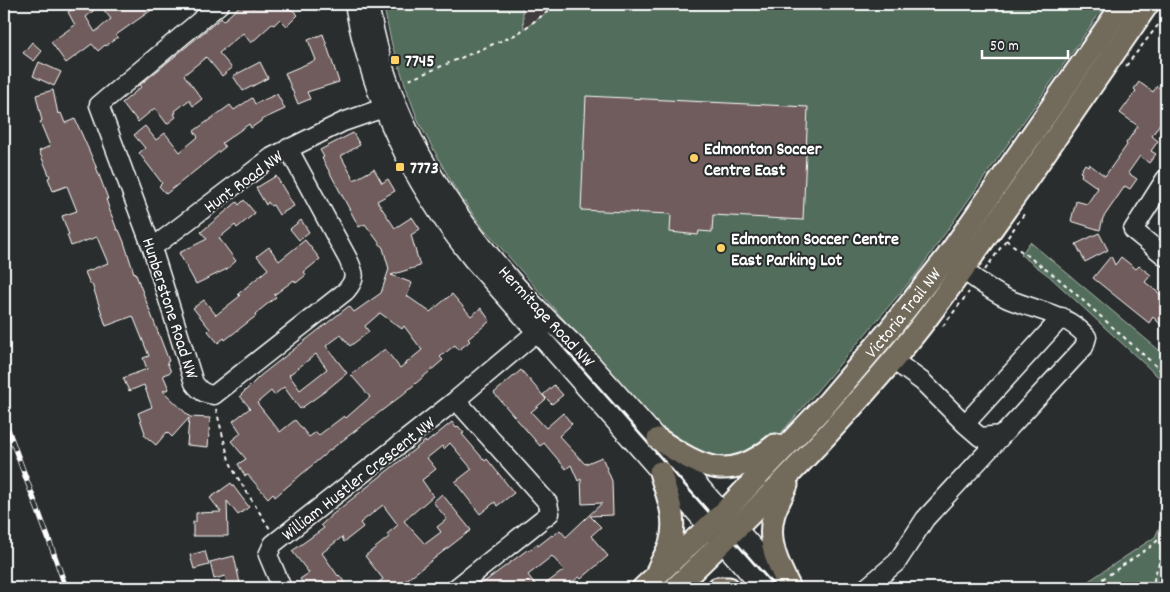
<svg xmlns="http://www.w3.org/2000/svg" width="1170" height="592" font-family="Dekko,sans-serif">
<style>
.built{fill:#3f3b3c}
.green{fill:#536d5c;stroke:#a9b6ae}
.building{fill:#6f5c5b;stroke:#fff;fill-rule:evenodd}
.lines{fill:none;stroke-linecap:round;stroke-linejoin:round}
.minor-casing{stroke:#fff;stroke-width:21}
.major-casing{stroke:#fff;stroke-width:25}
.path{stroke:#fff;stroke-width:2;stroke-dasharray:4 4;stroke-linecap:butt}
.minor{stroke:#2a2d2e;stroke-width:18}
.major{stroke:#726b5a;stroke-width:21}
.rail-casing{stroke:#fff;stroke-width:5.5}
.rail{stroke:#2a2d2e;stroke-width:4;stroke-dasharray:11;stroke-linecap:butt}
.poi-dot{fill:#ffd166;stroke:#2a2d2e;stroke-width:2}
.labels{text-anchor:middle;stroke-width:4;stroke-linejoin:round;paint-order:stroke}
.poi-label{font-size:18px;font-weight:bold;fill:#fff;stroke:#2a2d2e;text-anchor:start}
.street-label{font-size:18px;fill:#fff;stroke:#2a2d2e}
</style>
<rect width="100%" height="100%" fill="#2a2d2e"/>
<filter id="ink" filterUnits="userSpaceOnUse"><feTurbulence type="fractalNoise" baseFrequency=".02" numOctaves="2"/><feDisplacementMap in="SourceGraphic" scale="10" xChannelSelector="R" yChannelSelector="G"/><feConvolveMatrix kernelMatrix="1 2 1 2 8 2 1 2 1" color-interpolation-filters="sRGB"/></filter>
<g filter="url(#ink)">
<path class="built" d="M522,4h36l-34,26z"/>
<path class="green" d="M383,4h139l2,25 34,-25h548l-188,268 -130,153 -16,18 -24,12 -42,5 -43,-27 -183,-209 -27,-39 -34,-62 -10,-27 -17,-51z
M1030,242l136,114v28l-117,-108 -28,-21z
M558,340l8,5 61,69 -2,3 -24,-22 -46,-52z
M1166,514v74h-88l77,-51z"/>
<path class="building" d="M81,4h79l-44,31 2,2 -12,9 -1,-1 -7,6 -6,-7 -26,19 -15,-21 24,-17 -7,-13zM100,5l11,14 -16,13 -9,-15z
M242,4h6l5,4 4,-4h29l12,11 -11,11 -7,-7 -6,6 -2,-1 -21,19 -8,-10 -24,20 13,15 -10,8 -16,-19 -22,18 18,24 -9,7 -4,-6 -14,11 1,2 -2,1 2,3 -9,7 -12,-16 -17,14 -6,-8 -1,1 -9,-12 19,-16 -1,-2 81,-67 2,3z
M323,34l16,48 -32,10 3,7 -12,5 -13,-31 31,-13 -8,-20z
M32,42l10,9 -8,10 -11,-8z
M39,62l22,10 -7,14 -21,-10z
M260,62l8,16 -25,13 -10,-15z
M1139,82l14,10 4,-6 9,6v22l-14,22 6,5 -7,10 5,3 -7,9 -9,-7 -12,17 9,6 -7,10 -5,-3 -22,32 -3,12 -29,-9 5,-20 11,3 11,-16 -17,-12 1,-3 -2,-1 5,-8 3,2 1,-2 16,12 22,-31 -1,-2 12,-17 -18,-13 16,-22 -2,-2z
M53,90l5,24 3,-1 4,10 10,-4 20,45 13,35h-2l4,12 7,19h2l5,12 10,31 1,-1 34,89 -2,1 4,10 -8,3 6,14 -6,2 27,26 20,1 -2,29 -21,-2 2,-27 -17,19 -5,-5 -11,13 -12,-10 1,-2 -7,-20 14,-6 -8,-22 -15,6 -6,-13 24,-9 -4,-11 6,-2 -16,-40 -27,10 -14,-42h-2l-5,-12 23,-9 -11,-26 -26,9 -4,-11h2l-7,-19 15,-5 -10,-25 -14,5 -5,-13 2,-1 -11,-26 11,-5 -10,-24 2,-1 -6,-26z
M277,94l8,15 -24,11v1l-10,7 -2,-4 -27,19 3,4 -59,47 -7,-8 3,-3 -23,-30 6,-5 -11,-13 11,-9 11,14 9,-7 15,19 18,-15 -4,-6 36,-26 4,5 18,-12 3,6z
M586,96l222,11 -5,113 -90,-5 -1,17 -13,-1 -1,4 -28,-3 1,-18 -90,-4z
M353,133l7,12 -19,11 13,24 20,-11 8,14 6,-4 7,12 -18,10 18,27 17,-11 8,12 -9,6 9,31 -29,9 21,8 -5,13 23,16 22,-18 19,22 10,-8 9,13 -22,18 2,2 -11,9 -4,-5 -15,12 3,3 -42,36 -71,54 -55,47 -2,-4 -5,5 -20,-23 -3,1 -7,-12 8,-5 -15,-18 10,-8 -8,-12 17,-13 -10,-12 20,-20 89,-70 5,6 27,-19 8,-24 -6,-21 -18,-24 -6,3 -37,-69 2,-1 -4,-7zM380,313l22,16 2,-3 18,24 -22,18 -15,-19 -24,18 -10,8 19,22 -24,21 -2,-2 -25,19 -3,-3 -7,5 -14,-17 -15,12 -23,-29 14,-12 3,4 10,-8 16,22 24,-17 23,-19 -21,-27 15,-11 9,11 19,-14 -4,-6zM316,354l11,15 -27,21 -11,-15z
M276,176l18,30 -15,9 -6,-10 -2,1 -3,-4 -2,3 -10,-17z
M244,200l11,13 -18,15 -2,-3 -16,13 17,23 -9,8 -31,15 -17,-31 28,-14 -6,-7 36,-30 2,3z
M301,220l8,12 -10,8 -9,-11z
M1099,233l9,17 -23,12 -9,-18z
M305,240l15,19 -16,13 2,3 -10,8 -2,-3 -20,15 2,2 -21,17 1,2 -31,24 -1,-2 -6,5 -10,-12 2,-2 -17,-21 11,-8 12,15 24,-19 -2,-2 30,-25 -11,-13 12,-9 10,14z
M1111,256l4,9 6,-8 15,12 3,-3 12,9 -6,7 21,17v31l-13,-13 -4,6 -56,-45z
M521,370l25,29 -15,13 15,16 17,-15 9,11 -13,12 26,28 17,-7 10,24 1,34 -23,1 11,11 -10,9 17,20 -27,23 -2,-2 -14,11h-25l24,-18 -12,-14 -24,19 10,13h-62l51,-38 1,1 9,-7 1,2 14,-11 1,1 7,-6 6,7 36,-34 -20,1 -1,-25 -3,2 -7,-16 -5,4 -22,-26 -4,3 -46,-53z
M554,385l9,10 -11,9 -9,-9z
M452,422l4,6 2,-2 6,7 -2,1 23,27 2,-2 27,34 -17,13 -2,-4 -15,12 -25,-32 17,-13 -22,-26 -6,6 -2,-3 -15,12 9,11 -14,11 11,16 -29,25 21,23 16,-12 -4,-5 10,-8 -14,-17 9,-8 29,36 -75,58h-25l12,-9 -18,-23 24,-19 -2,-3 11,-9 -15,-20 -23,18 3,4 -19,15 -2,-5 -20,16 16,23 1,-1 10,13h-19l-5,-5 -8,5h-11l-6,-9 9,-6 -17,-22 32,-23 -3,-3 12,-11 92,-73 1,2z
M231,483l18,24 -11,8 -11,-14 1,35h-35v-14h3v-9l25,-1 -11,-14z
M205,551l4,14 -15,4 -4,-14z
M234,556l7,32h-12l-4,-12 -11,3 -4,-17z"/>
<g class="lines">
<defs>
<path id="minor" d="M220,4l-121,101 53,143 42,135c6,8 10,11 20,12l132,-104c11,-13 9,-17 2,-32l-60,-111
M354,4c18,97 56,177 118,255l290,329
M369,4c5,28 12,57 22,84 34,96 110,188 184,257l206,233
M1166,178l-33,52 33,27
M152,248l120,-91 71,-35 52,-18
M893,360l30,22 42,42 97,-107
M965,424l15,13 22,-2
M282,588l-14,-33 5,-11 183,-144 89,-75
M456,588l94,-75 -2,-10 -92,-103
M866,588l31,-26 28,-43 159,-172 3,-10c-20,-24 -51,-26 -79,-38 -16,-7 -31,-19 -45,-29"/>
<g id="major">
<path d="M658,439c45,30 71,44 117,6"/>
<path d="M787,485c-4,9 -10,19 -13,29 -8,26 4,51 16,74"/>
<path d="M658,569c4,-9 9,-16 12,-25 8,-26 -3,-48 -10,-72"/>
<path id="s1" d="M643,588l80,-75 105,-111 62,-73 57,-72 176,-253"/>
<path d="M675,588c84,-80 166,-163 239,-253 37,-47 70,-96 105,-144 43,-62 86,-124 129,-187"/>
<path d="M718,588h11"/>
</g>
</defs>
<use href="#minor" class="minor-casing"/>
<use href="#major" class="major-casing"/>
<path class="path" d="M1126,66l40,-51
M409,80l108,-46 41,-30
M1006,240l53,39 107,96
M985,270l39,-56
M943,326l26,-34
M216,409l13,51 7,15 34,54
M1089,588l61,-41 7,-6 5,-7
M1157,588l-3,-3c-1,-10 6,-21 8,-32 3,-11 -1,-17 4,-28"/>
<use href="#minor" class="minor"/>
<use href="#major" class="major"/>
<defs>
<path id="rail" d="M4,419l45,121 17,48"/>
</defs>
<use href="#rail" class="rail-casing"/>
<use href="#rail" class="rail"/>
</g>
</g>
<g class="poi-dot">
<rect x="390" y="55" width="10" height="10" rx="2.5"/>
<circle cx="694" cy="158" r="5"/>
<rect x="395" y="162" width="10" height="10" rx="2.5"/>
<circle cx="721" cy="248" r="5"/>
</g>
<g class="labels">
<g class="poi-label">
<text x="405" y="66">7745</text>
<text x="704" y="154">Edmonton Soccer<tspan x="704" dy="21">Centre East</tspan></text>
<text x="410" y="173">7773</text>
<text x="731" y="244">Edmonton Soccer Centre<tspan x="731" dy="21">East Parking Lot</tspan></text>
</g>
<g class="street-label">
<text transform="translate(243 181) rotate(-36)" y="6">Hunt Road NW</text>
<text transform="translate(171 308) rotate(72)" y="6">Hunberstone Road NW</text>
<text dy="6" stroke="none"><textPath href="#s1" startOffset="379">Victoria Trail NW</textPath></text>
<text transform="translate(547 316) rotate(47)" y="6">Hermitage Road NW</text>
<text transform="translate(358 478) rotate(-38)" y="6">William Hustler Crescent NW</text>
</g>
</g>
<rect width="1170" height="592" fill="none" stroke="#2a2d2e" stroke-width="20"/>
<rect x="10" y="10" width="1150" height="572" fill="none" stroke="#fff" stroke-width="2" filter="url(#ink)"/>
<path d="M982 50v8h86v-8" fill="none" stroke="#ffffff" stroke-width="2.5"/>
<text x="990" y="50" font-size="15" fill="#ffffff" stroke="#2a2d2e" stroke-width="4" paint-order="stroke">50 m</text>
</svg>
